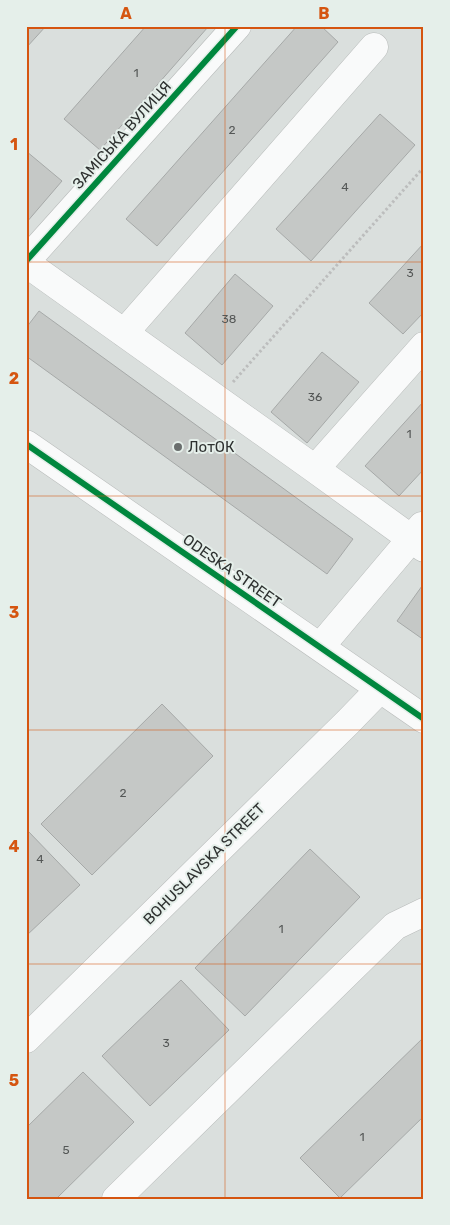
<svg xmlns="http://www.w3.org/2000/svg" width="450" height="1225" font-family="Rubik,sans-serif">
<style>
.building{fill:#c5c8c6;stroke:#a6a9a8}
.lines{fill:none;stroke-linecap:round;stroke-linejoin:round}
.minor-casing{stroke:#b8bbba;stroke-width:29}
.path{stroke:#bcbdbd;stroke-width:3;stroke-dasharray:2.5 2.5;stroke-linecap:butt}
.minor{stroke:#f9fafa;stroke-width:28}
.cycleway-casing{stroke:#e5efea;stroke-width:9}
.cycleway{stroke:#00873e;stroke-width:6}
.grid{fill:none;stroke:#d55510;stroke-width:1;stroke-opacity:0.55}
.poi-dot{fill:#6a6e6d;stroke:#e5efea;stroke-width:2}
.labels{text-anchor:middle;stroke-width:4;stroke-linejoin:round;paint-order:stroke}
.number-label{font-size:12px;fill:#545756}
.street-label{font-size:15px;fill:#2e3130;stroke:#e5efea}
.poi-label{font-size:15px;fill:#2e3130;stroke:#e5efea;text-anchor:start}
.neatline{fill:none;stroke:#d55510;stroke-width:2}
.grid-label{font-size:16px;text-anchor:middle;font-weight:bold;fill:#d55510}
</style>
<rect width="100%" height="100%" fill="#dadfdd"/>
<path class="building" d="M26,26h20l-20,22z
M146,26l62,1 -108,123 -36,-31z
M297,26h24l17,16 -181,204 -31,-27z
M380,114l35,31 -104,116 -35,-32z
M26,151l36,30 -36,42z
M424,243v69l-21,22 -34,-31z
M235,274l38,32 -51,59 -37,-32z
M39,311l314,228 -26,35 -301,-218v-28z
M322,352l37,30 -52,61 -36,-31z
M424,401v68l-25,27 -34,-30z
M422,586l2,1v53l-27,-19z
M162,704l51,52 -121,119 -51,-51z
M28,831l52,54 -54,51v-104z
M310,849l50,48 -115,119 -50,-48z
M181,980l48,50 -79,76 -48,-50z
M424,1037v79l-84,82 -40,-40z
M83,1072l51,50 -78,77h-30v-71z"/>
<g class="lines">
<defs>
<path id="minor" d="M26,261l211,-235
M26,263l289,206 109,79
M124,333l250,-286
M26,444l398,275
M315,469l109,-123
M320,647l102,-121
M26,1039l322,-317 32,-33
M116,1199l279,-273 29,-14"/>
</defs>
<use href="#minor" class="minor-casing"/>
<path class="path" d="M233,382l191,-215"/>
<use href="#minor" class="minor"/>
<defs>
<path id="cycleway" d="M26,261l211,-235
M26,444l398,275"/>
</defs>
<use href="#cycleway" class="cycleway-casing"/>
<use href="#cycleway" class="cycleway"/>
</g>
<path class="grid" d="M225,26v1173M26,262h398M26,496h398M26,730h398M26,964h398"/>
<circle class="poi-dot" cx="178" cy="447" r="5"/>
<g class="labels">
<g class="number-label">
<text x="136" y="77">1</text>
<text x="232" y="134">2</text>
<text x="345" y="191">4</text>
<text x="410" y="277">3</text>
<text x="229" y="323">38</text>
<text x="315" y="401">36</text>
<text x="409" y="438">1</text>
<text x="123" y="797">2</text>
<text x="40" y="863">4</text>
<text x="281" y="933">1</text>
<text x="166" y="1047">3</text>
<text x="362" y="1141">1</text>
<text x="66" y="1154">5</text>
</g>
<g class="street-label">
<text transform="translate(122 135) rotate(-48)" y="5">ЗАМІСЬКА ВУЛИЦЯ</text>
<text transform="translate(232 571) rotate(35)" y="5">ODESKA STREET</text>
<text transform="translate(204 864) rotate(-45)" y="5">BOHUSLAVSKA STREET</text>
</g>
<g class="poi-label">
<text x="188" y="452">ЛотОК</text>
</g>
</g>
<rect width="450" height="1225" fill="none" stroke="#e5efea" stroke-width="55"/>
<rect x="28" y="28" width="394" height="1170" class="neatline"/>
<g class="grid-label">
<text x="126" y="19">A</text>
<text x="324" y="19">B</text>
<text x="14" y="150">1</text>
<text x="14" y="384">2</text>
<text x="14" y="618">3</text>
<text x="14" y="852">4</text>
<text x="14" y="1086">5</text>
</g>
</svg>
